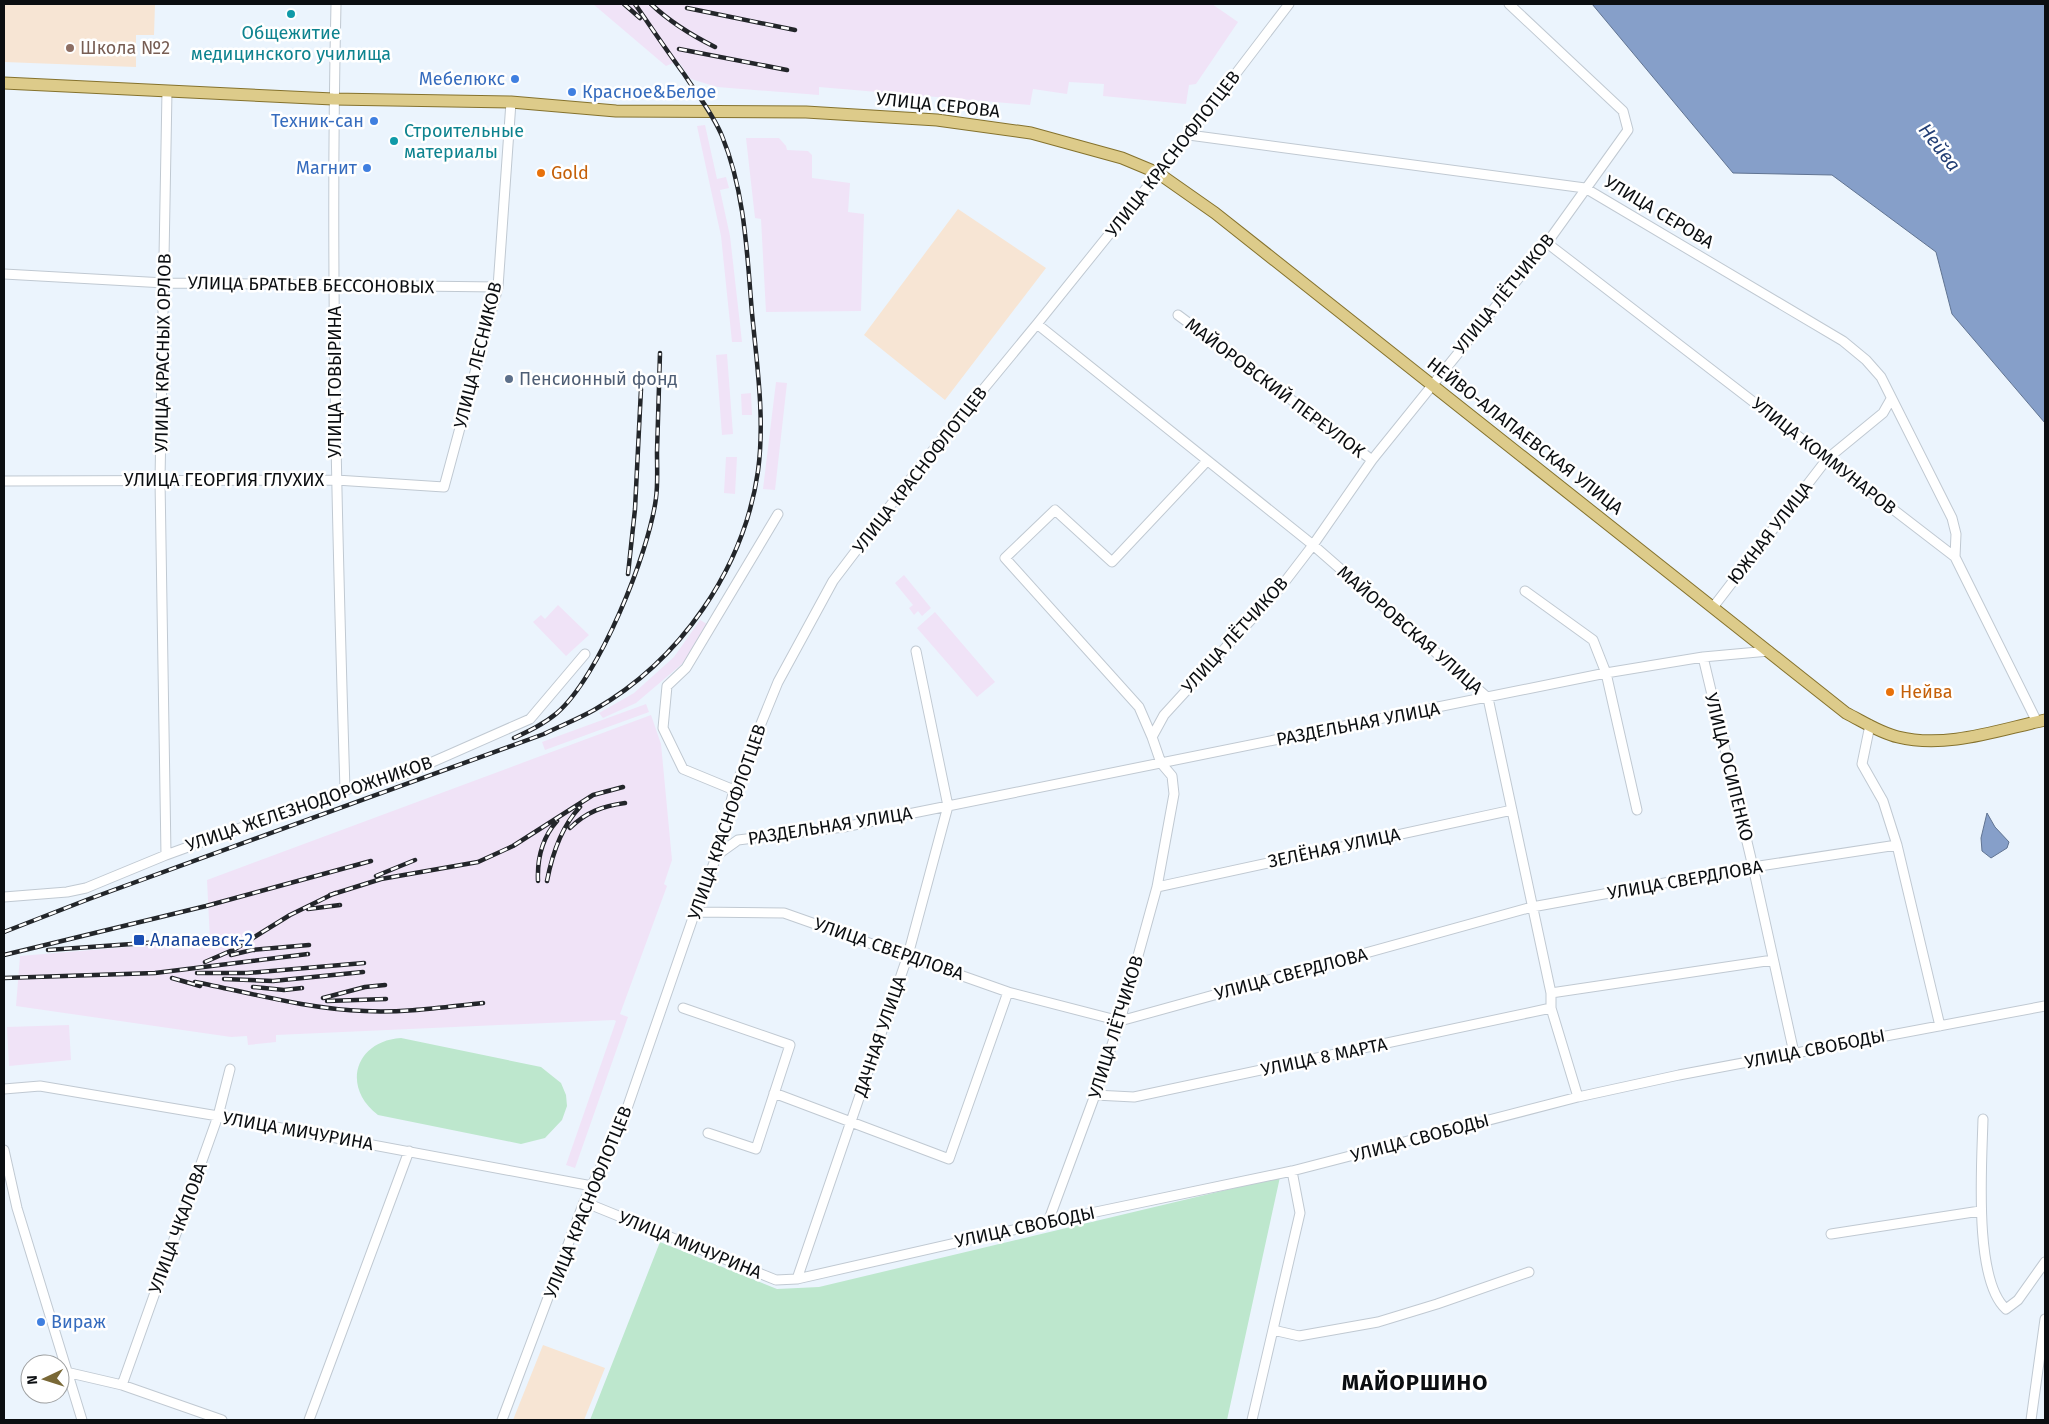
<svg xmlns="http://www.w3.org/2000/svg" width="2049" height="1424" font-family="'Fira Sans',sans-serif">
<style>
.industrial{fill:#f0e3f7}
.education{fill:#f7e5d4}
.green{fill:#bde7cd}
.water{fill:#869fc9;stroke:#617492}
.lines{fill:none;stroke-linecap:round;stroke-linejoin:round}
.minor-casing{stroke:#c0c9d2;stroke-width:11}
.major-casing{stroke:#85722d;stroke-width:13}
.minor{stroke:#fff;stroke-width:9}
.major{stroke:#ddcb8a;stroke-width:11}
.rail-casing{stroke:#23262a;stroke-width:4.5}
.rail{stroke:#fff;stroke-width:2.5;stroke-dasharray:8;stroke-linecap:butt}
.culture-dot{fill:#0f9aa8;stroke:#fff;stroke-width:2}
.education-dot{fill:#8d6e63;stroke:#fff;stroke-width:2}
.shop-dot{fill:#3f7fe0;stroke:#fff;stroke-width:2}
.food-dot{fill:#e8710a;stroke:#fff;stroke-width:2}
.service-dot{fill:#5c6f8a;stroke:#fff;stroke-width:2}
.transit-dot{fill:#1a4fb4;stroke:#fff;stroke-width:2}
.labels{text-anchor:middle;stroke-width:5;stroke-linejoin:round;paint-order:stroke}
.culture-label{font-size:18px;fill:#0d838f;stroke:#fff}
.education-label{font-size:18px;fill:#785e54;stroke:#fff;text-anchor:start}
.shop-label{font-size:18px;fill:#366cbe;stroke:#fff;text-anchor:end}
.street-label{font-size:18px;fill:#0b0e11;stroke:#fff}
.food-label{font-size:18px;fill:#c56008;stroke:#fff;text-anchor:start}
.service-label{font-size:18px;fill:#4e5e75;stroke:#fff;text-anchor:start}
.transit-label{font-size:18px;fill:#164399;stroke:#fff;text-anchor:start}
.water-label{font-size:19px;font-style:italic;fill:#233f75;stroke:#fff}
.district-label{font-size:22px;font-weight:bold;letter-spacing:1px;fill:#0b0e11;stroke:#fff}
</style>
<rect width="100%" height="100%" fill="#ebf4fd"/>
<path class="industrial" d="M593,4h619l26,18 -42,62 -7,1 -3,19 -83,-8 1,-12 -35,-2 -2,12 -34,-5 -3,16 -211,-18v8l-102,-8 -26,-8 -13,-18 -12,5z
M705,125l12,54 9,-2 3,11 -9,2 10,46 12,106h-10l-11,-106 -24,-110z
M746,138h33l7,8 1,4 21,1 4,4v23l38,5 -2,29 16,2 -3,97 -95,1 -5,-93 -6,-1z
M727,354l6,80 -11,1 -6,-80z
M776,382l11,1 -12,107 -12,-1z
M751,393l1,22h-10l-1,-21z
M726,457h11l-2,37 -11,-1z
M904,575l27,33 -9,8 -4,-5 -4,4 -5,-7 4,-3 -18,-22z
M558,605l31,30 -23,21 -33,-34 8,-7 4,4z
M935,612l60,70 -18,15 -60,-69z
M700,620l9,5 -26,38 -47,40 -33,15 -4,-5 35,-20 40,-36z
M646,704l3,8 -104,38 -3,-8z
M651,715l10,29 11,116 -8,24 3,2 -47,128 8,3 -53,151 -9,-3 50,-144 -2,-1 -338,15v7l-28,3 -1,-9 -16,1 -215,-31 4,-50 190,-16 -3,-60z
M69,1025l2,35 -62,6 -2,-39z"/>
<path class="education" d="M4,4h151l-1,31h-18v32l-132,-5z
M958,209l88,59 -101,132 -81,-65z
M543,1345l62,23 -21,52h-71z"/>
<path class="green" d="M401,1038l140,29 20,16 5,12 1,11 -5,14 -17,18 -24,6 -143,-29c-37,-28 -23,-74 23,-77z
M1280,1177l-53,243h-637l70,-178 117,47 42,-2z"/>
<path class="water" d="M1592,4h453v419l-93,-109 -16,-62 -104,-77 -99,-2z
M1987,813l8,14 14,15 -2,6 -16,10 -9,-7 -1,-13z"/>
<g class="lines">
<defs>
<path id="minor" d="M336,4c-6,262 1,524 9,786
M1189,135l396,53 258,153 23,19 15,17 71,141 4,16 -1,23
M1547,243l408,314 82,165
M4,274l161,9 333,4
M1178,315l194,145
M1037,324l276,221 175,153 63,295v15l27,89
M4,481l332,-1 108,7 54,-200 13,-185
M1525,591l68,49 13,33 31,137
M1714,606l113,-147 56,-46 8,-14
M1703,657l50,210 41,186
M1870,725l-8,39 21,37 14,44 43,181
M1152,737l-13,-30 -134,-149 50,-48 57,52 95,-101
M734,790l-51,-21 -20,-41 4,-42 19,-18 92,-154
M166,855l-6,-375 7,-389
M717,855l21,-15 106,-13 762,-154 97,-16 66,-6
M1157,887l355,-77
M4,897l63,-5 19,-4 80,-33 179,-65 58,-15 127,-56 55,-65
M695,912l89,1 224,79 112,29 412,-114 221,-40 144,-22
M1551,993l222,-33
M683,1008l107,37 -34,104 -48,-16
M4,1089l36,-3 178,30 374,70
M774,1093l175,66 59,-167
M1095,1095l39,2 417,-89
M1983,1119c-1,42 -10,161 23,190l12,-9 27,-38
M4,1150l13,58 65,212
M584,1202l192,78 21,-1 251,-57 244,-51 286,-74 101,-22 366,-69
M1048,1222l47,-127 25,-74 37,-134 17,-93 -2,-18 -11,-13 -9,-26 12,-22 116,-127 33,-43 59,-85 175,-217 81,-113 -5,-19 -114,-107
M1831,1234l149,-23
M797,1279l111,-324 40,-149 -32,-155
M1273,1330l26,6 79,-14 59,-18 92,-32
M66,1372l56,13 100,35
M122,1385l96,-269 12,-47
M309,1420l100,-269
M502,1420l82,-218 39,-82 72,-208 22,-57 17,-65 44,-108 55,-101 92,-121 112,-136 152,-189 100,-131
M1252,1420l48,-207 -8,-42
M2031,1420l14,-101"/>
<path id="major" d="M4,83l329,16 178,3 105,9 190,1 131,8 94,13 91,25 36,15 57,40 631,500c16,8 34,20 52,24 48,12 100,-7 147,-17"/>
</defs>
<use href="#minor" class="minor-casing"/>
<use href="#major" class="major-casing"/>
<use href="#minor" class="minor"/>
<use href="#major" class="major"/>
<defs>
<path id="rail" d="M624,4l16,14
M651,4c19,18 40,31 64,43
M687,8l108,22
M679,49l108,21
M628,574l7,-65 6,-120
M514,738c15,-7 30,-14 43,-25 42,-36 92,-160 99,-215 2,-15 1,-31 1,-46 1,-33 2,-66 3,-99
M570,828c16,-16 33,-22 55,-25
M376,876l39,-16
M538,881c-1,-23 4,-43 19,-60
M547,881c5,-26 14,-54 33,-74
M330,895l51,-16 97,-17 35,-16 80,-51 30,-8
M308,909l32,-4
M4,932l85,-33 455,-165c16,-8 34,-15 50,-24 86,-49 150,-141 164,-239 7,-52 -1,-106 -6,-158 -5,-60 -7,-121 -30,-177 -9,-22 -25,-42 -38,-62 -17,-23 -33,-47 -49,-70
M48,950l154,-11
M4,955l202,-49 165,-45
M231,955l21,-5 57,-5
M205,962l30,-13 55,-34 45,-22
M197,973h50l117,-10
M4,978l151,-5 153,-19
M172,978l28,8
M224,979l49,2 90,-9
M195,982c56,11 113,27 170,29 39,2 79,-4 118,-8
M253,987l31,3 18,-2
M323,998l42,-11 20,-2
M327,1001l59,-2"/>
</defs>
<use href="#rail" class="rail-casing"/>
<use href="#rail" class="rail"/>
</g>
<g class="culture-dot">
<circle cx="291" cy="14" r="5"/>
<circle cx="394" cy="141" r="5"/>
</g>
<circle class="education-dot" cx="70" cy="48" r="5"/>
<g class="shop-dot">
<circle cx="515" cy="79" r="5"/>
<circle cx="572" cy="92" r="5"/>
<circle cx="374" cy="121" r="5"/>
<circle cx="367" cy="168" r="5"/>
<circle cx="41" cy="1322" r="5"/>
</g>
<g class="food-dot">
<circle cx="541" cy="173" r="5"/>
<circle cx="1890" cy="692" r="5"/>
</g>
<circle class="service-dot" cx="509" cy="379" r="5"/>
<rect class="transit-dot" x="133" y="934" width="12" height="12" rx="2.5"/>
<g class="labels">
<g class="culture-label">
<text x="291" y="39">Общежитие<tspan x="291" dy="21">медицинского училища</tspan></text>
<text x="404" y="137" text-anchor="start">Строительные<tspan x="404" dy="21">материалы</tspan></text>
</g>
<g class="education-label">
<text x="80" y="54">Школа №2</text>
</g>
<g class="shop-label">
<text x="505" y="85">Мебелюкс</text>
<text x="582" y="98" text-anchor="start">Красное&amp;Белое</text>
<text x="364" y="127">Техник-сан</text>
<text x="357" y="174">Магнит</text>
<text x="51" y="1328" text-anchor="start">Вираж</text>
</g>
<g class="street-label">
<text transform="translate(938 105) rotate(6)" y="6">УЛИЦА СЕРОВА</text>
<text transform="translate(1173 154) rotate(-52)" y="6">УЛИЦА КРАСНОФЛОТЦЕВ</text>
<text transform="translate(1659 212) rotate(31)" y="6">УЛИЦА СЕРОВА</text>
<text transform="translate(311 285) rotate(1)" y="6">УЛИЦА БРАТЬЕВ БЕССОНОВЫХ</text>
<text transform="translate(1504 294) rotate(-51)" y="6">УЛИЦА ЛЁТЧИКОВ</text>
<text transform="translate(163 353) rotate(-89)" y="6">УЛИЦА КРАСНЫХ ОРЛОВ</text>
<text transform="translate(478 355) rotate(-76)" y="6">УЛИЦА ЛЕСНИКОВ</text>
<text transform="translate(335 382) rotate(-90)" y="6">УЛИЦА ГОВЫРИНА</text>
<text transform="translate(1275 388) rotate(37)" y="6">МАЙОРОВСКИЙ ПЕРЕУЛОК</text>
<text transform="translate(1525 436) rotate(38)" y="6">НЕЙВО-АЛАПАЕВСКАЯ УЛИЦА</text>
<text transform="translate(1824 456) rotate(38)" y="6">УЛИЦА КОММУНАРОВ</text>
<text transform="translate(920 470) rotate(-52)" y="6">УЛИЦА КРАСНОФЛОТЦЕВ</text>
<text x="224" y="486">УЛИЦА ГЕОРГИЯ ГЛУХИХ</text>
<text transform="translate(1770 533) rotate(-52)" y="6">ЮЖНАЯ УЛИЦА</text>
<text transform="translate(1410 630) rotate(41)" y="6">МАЙОРОВСКАЯ УЛИЦА</text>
<text transform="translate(1235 635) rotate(-48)" y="6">УЛИЦА ЛЁТЧИКОВ</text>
<text transform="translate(1358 724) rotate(-11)" y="6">РАЗДЕЛЬНАЯ УЛИЦА</text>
<text transform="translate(1729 767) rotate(76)" y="6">УЛИЦА ОСИПЕНКО</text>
<text transform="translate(309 804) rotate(-19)" y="6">УЛИЦА ЖЕЛЕЗНОДОРОЖНИКОВ</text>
<text transform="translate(727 822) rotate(-71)" y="6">УЛИЦА КРАСНОФЛОТЦЕВ</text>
<text transform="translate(830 826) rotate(-9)" y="6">РАЗДЕЛЬНАЯ УЛИЦА</text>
<text transform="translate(1334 848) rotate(-12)" y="6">ЗЕЛЁНАЯ УЛИЦА</text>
<text transform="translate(1685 880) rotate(-10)" y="6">УЛИЦА СВЕРДЛОВА</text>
<text transform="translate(889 949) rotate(19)" y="6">УЛИЦА СВЕРДЛОВА</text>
<text transform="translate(1291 974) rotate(-15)" y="6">УЛИЦА СВЕРДЛОВА</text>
<text transform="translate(1116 1027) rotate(-73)" y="6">УЛИЦА ЛЁТЧИКОВ</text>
<text transform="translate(880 1036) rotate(-71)" y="6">ДАЧНАЯ УЛИЦА</text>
<text transform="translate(1815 1049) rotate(-11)" y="6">УЛИЦА СВОБОДЫ</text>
<text transform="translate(1324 1057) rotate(-12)" y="6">УЛИЦА 8 МАРТА</text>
<text transform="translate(298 1131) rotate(10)" y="6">УЛИЦА МИЧУРИНА</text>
<text transform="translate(1420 1138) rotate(-15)" y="6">УЛИЦА СВОБОДЫ</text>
<text transform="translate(588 1202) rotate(-68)" y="6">УЛИЦА КРАСНОФЛОТЦЕВ</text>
<text transform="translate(1025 1227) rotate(-12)" y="6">УЛИЦА СВОБОДЫ</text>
<text transform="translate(178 1228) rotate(-70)" y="6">УЛИЦА ЧКАЛОВА</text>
<text transform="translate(690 1245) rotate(22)" y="6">УЛИЦА МИЧУРИНА</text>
</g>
<g class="food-label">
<text x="551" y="179">Gold</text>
<text x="1900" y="698">Нейва</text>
</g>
<g class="service-label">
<text x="519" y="385">Пенсионный фонд</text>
</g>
<g class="transit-label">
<text x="150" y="946">Алапаевск-2</text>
</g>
<g class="water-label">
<text transform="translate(1940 147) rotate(52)" y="7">Нейва</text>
</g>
<g class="district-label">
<text x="1415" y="1390">МАЙОРШИНО</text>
</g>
</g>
<rect width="2049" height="1424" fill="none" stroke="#0b0e11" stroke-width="10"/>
<g transform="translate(45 1379) rotate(266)"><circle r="24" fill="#ffffff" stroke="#9d9fa0"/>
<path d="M0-4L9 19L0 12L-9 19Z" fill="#796836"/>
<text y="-8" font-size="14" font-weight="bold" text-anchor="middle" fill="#0b0e11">N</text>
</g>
</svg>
